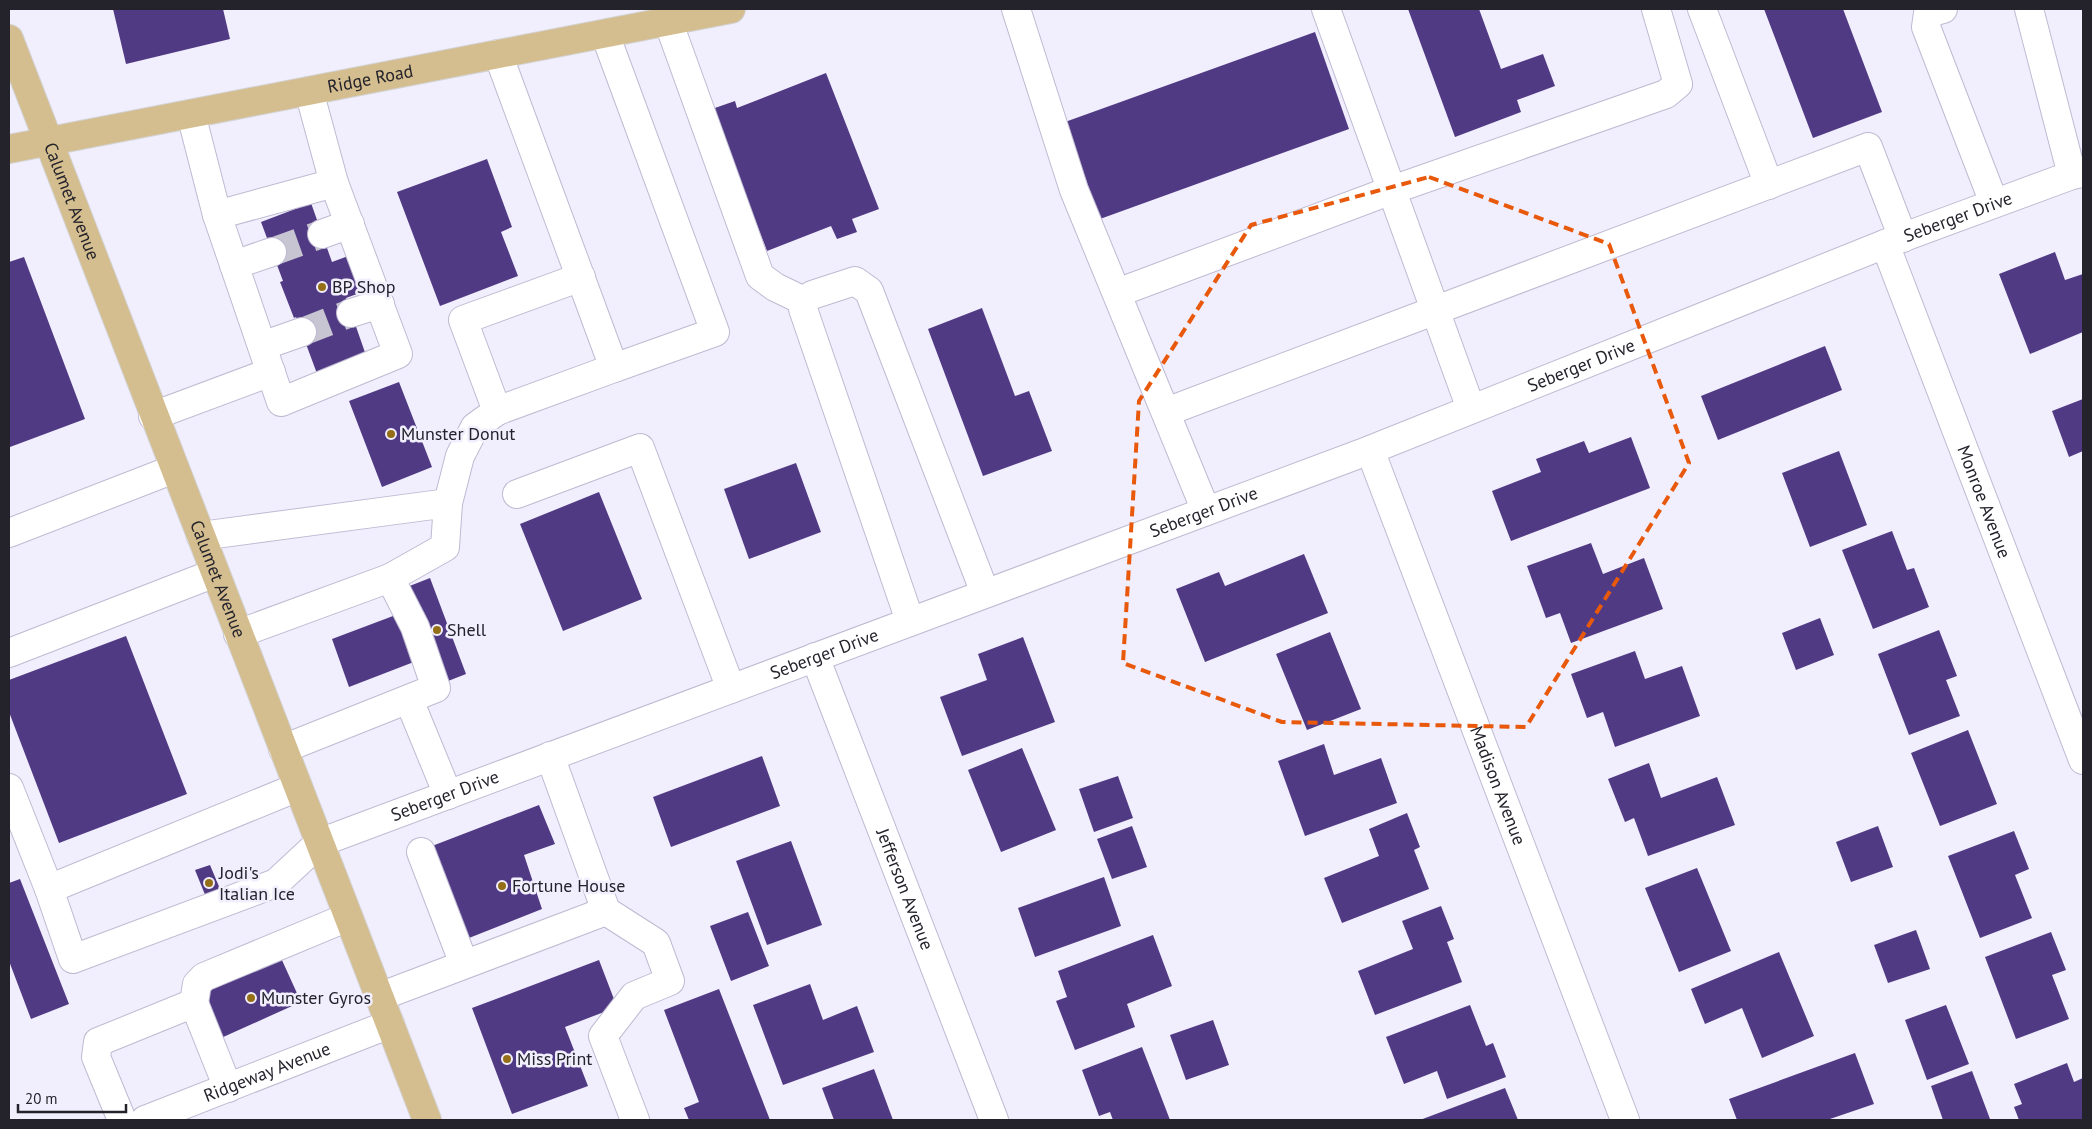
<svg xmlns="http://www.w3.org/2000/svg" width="2092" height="1129" font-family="'PT Sans',sans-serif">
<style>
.building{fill:#513a84}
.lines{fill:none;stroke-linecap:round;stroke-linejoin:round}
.minor-tunnel{stroke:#c8c5d3;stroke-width:28;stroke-dasharray:28 14;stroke-linecap:butt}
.minor-casing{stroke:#bfbad2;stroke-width:30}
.major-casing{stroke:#d3d3d5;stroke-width:30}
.minor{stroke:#fff;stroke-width:28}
.major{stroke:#d4be8f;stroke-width:28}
.marked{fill:none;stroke:#e8590c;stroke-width:4;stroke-dasharray:10 6;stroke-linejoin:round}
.poi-dot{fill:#946f17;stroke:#f1eefd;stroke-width:2}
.labels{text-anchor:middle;stroke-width:5;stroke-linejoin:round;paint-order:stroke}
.street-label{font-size:18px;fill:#24222b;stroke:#f1eefd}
.poi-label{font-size:18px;fill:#24222b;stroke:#f1eefd;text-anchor:start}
</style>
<rect width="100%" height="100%" fill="#f1eefd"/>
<path class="building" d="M113,9h110l7,30 -104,25z
M1408,9h71l22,60 42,-15 12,32 -38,14 4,12 -66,25z
M1764,9h79l39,103 -69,26z
M1315,32l34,97 -249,90 -35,-97z
M826,73l53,136 -27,10 5,13 -20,7 -6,-13 -64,25 -55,-142 23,-8 2,7z
M487,159l25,68 -11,5 17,44 -78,30 -43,-114z
M311,203l21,59 19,-7 14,36 -19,7 22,63 -49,18 -23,-62 -2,1 -14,-36 3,-1 -22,-59z
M2055,252l10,28 18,-6v58l-53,22 -31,-80z
M24,257l61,162 -75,28 -1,-185z
M982,308l33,88 14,-5 23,60 -69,25 -55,-147z
M1825,346l17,44 -124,50 -17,-44z
M399,382l33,85 -50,20 -33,-86z
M2083,399v52l-14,6 -17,-46z
M1631,437l19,51 -139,53 -19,-50 49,-19 -5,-13 48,-18 5,12z
M1839,451l28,74 -57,22 -28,-74z
M796,463l25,69 -72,27 -25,-70z
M599,492l43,107 -79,32 -43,-107z
M1892,531l15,39 7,-2 15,39 -56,22 -31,-79z
M1591,543l12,31 41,-16 19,51 -92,34 -11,-30 -14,5 -19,-52z
M1304,554l24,59 -123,49 -29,-73 43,-17 6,14z
M430,578l36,96 -23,9 -36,-96z
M401,613l18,47 -70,27 -17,-48z
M1820,618l14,37 -38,15 -14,-37z
M1939,630l18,46 -11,4 14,36 -51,19 -31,-81z
M1330,632l31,77 -54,21 -31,-76z
M126,636l61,158 -128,49 -50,-131v-32z
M1023,637l32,85 -93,34 -22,-59 47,-17 -9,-26z
M1635,651l10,28 37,-13 18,50 -85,31 -12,-35 -16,6 -16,-44z
M1968,730l29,74 -57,22 -29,-73z
M1324,744l10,31 47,-17 16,45 -92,33 -27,-75z
M1022,748l34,82 -55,22 -33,-82z
M762,756l18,50 -109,41 -18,-50z
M1649,763l12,35 56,-21 18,48 -87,31 -14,-38 -9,4 -17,-43z
M1118,776l15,42 -39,14 -15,-43z
M539,805l16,39 -31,11 18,54 -73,29 -37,-92z
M1407,813l13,34 -6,3 15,39 -87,34 -18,-45 55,-22 -10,-27z
M1132,826l15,41 -35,12 -15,-40z
M1878,826l15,41 -42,15 -15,-40z
M2014,831l15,38 -14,6 17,43 -52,20 -32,-82z
M791,841l31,84 -55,20 -31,-84z
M210,865l13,31 -15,6 -13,-32z
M1697,868l34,83 -52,21 -34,-84z
M1104,877l17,49 -86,31 -17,-49z
M20,879l49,125 -38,15 -22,-58v-78z
M1441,906l13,33 -7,3 15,40 -87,33 -17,-44 55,-22 -11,-28z
M748,912l21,54 -38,15 -21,-55z
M1916,930l14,39 -42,14 -14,-38z
M2051,932l15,38 -14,5 17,44 -53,20 -31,-82z
M1153,935l19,51 -45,18 8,23 -60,23 -19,-49 11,-4 -9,-26z
M1779,952l35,84 -52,22 -20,-50 -37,16 -14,-35z
M281,958l20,44 -80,36 -20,-44z
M599,960l18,47 -52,20 23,59 -76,28 -40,-106z
M810,984l13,36 34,-14 17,46 -91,33 -30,-80z
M719,989l51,131h-81l-5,-12 15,-6 -35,-92z
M1470,1005l16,41 7,-3 13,34 -59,22 -10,-28 -33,13 -18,-47z
M1946,1005l23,59 -42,16 -22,-60z
M1213,1020l16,45 -43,15 -16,-45z
M1142,1047l28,73h-57l-3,-8 -11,4 -17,-46z
M1855,1053l19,51 -47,16h-90l-8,-21z
M2067,1063l7,19 9,-4v42h-64l-5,-13 8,-3 -8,-20z
M874,1069l19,51h-59l-12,-32z
M1972,1071l18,48 -47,1 -12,-34z
M1505,1088l13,32h-98z"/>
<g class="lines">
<path class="minor-tunnel" d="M272,252l50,-18
M302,332l49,-19"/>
<defs>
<g id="minor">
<path d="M1016,9l58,181 132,321"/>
<path d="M1326,9l145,400"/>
<path d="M1702,9l67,176"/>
<path d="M1943,9l-15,4 -2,14 68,176"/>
<path d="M2029,9l43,166"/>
<path d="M668,21l92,255 15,11 29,14"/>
<path d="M498,54l116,314 101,-36 -110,-298"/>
<path d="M191,114l26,101 64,187 117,-48 -64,-171 -25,-92"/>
<path d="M217,215l117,-32"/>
<path d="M322,234l28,-10"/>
<path id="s1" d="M1885,244l198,516"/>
<path d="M234,265l38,-13"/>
<path d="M581,277l-118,43 34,91 117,-43"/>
<path d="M1117,293l275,-103 274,-96 12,-10 -22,-75"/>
<path d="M351,313l29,-9"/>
<path d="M262,346l40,-14"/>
<path d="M1166,412l702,-265 35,91"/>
<path d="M153,416l118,-44"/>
<path id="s2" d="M1370,450l255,670"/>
<path d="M517,494l123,-46 91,241"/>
<path d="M448,503l12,-47 15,-29 22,-16"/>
<path d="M9,533l165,-64"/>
<path d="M201,536l247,-33 -3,44 -55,31"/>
<path d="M910,621l-107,-312 1,-8 8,-6 43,-14 14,10 116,302"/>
<path d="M238,634l152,-56 25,49 21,61 -153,61"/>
<path d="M9,653l206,-80"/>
<path id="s3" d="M815,657l179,463"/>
<path d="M409,700l39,95"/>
<path d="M9,788l40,101 249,-102"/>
<path d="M421,852l43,112"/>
<path id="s4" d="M49,889l24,70 203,-76 43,-40 1051,-393 515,-206 187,-69 11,-2"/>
<path d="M606,911l50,32 14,38 -36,15 -31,40 32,84"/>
<path d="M379,997l227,-86 -56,-155"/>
<path d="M194,1003l34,85"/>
<path d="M122,1120l-26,-63 2,-15 96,-39 3,-19 7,-7 144,-60"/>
<path id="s5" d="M145,1120l245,-96"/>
</g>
<g id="major">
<path id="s6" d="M9,39l418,1081"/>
<path id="s7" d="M9,149l722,-140"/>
</g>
</defs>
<use href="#minor" class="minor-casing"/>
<use href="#major" class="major-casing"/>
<use href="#minor" class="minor"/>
<use href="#major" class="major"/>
</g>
<path class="marked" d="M1429,177l180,67 80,219 -163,264 -244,-5 -159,-59 16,-262 112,-176z"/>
<g class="poi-dot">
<circle cx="322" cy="287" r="5"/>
<circle cx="391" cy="434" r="5"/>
<circle cx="437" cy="630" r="5"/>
<circle cx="209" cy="883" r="5"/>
<circle cx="502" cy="886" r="5"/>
<circle cx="251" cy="998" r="5"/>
<circle cx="507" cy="1059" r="5"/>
</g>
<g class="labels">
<g class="street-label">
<text dy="6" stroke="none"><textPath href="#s7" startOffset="368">Ridge Road</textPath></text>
<text dy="6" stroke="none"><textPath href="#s6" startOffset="174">Calumet Avenue</textPath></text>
<text dy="6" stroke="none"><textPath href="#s4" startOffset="2104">Seberger Drive</textPath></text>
<text dy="6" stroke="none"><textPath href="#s4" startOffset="1699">Seberger Drive</textPath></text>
<text dy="6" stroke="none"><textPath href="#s1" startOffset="276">Monroe Avenue</textPath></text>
<text dy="6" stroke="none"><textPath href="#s4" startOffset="1294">Seberger Drive</textPath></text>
<text dy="6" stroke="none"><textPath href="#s6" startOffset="579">Calumet Avenue</textPath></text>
<text dy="6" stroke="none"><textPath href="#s4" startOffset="889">Seberger Drive</textPath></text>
<text dy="6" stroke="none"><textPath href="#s2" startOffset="359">Madison Avenue</textPath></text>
<text dy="6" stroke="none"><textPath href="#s4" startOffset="484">Seberger Drive</textPath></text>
<text dy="6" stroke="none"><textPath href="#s3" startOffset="249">Jefferson Avenue</textPath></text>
<text dy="6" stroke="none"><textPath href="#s5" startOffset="131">Ridgeway Avenue</textPath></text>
</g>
<g class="poi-label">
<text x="332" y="293">BP Shop</text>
<text x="401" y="440">Munster Donut</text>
<text x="447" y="636">Shell</text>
<text x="219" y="879">Jodi's<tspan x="219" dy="21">Italian Ice</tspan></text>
<text x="512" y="892">Fortune House</text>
<text x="261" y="1004">Munster Gyros</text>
<text x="517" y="1065">Miss Print</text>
</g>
</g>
<rect width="2092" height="1129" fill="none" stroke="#24222b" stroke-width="20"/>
<path d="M18 1104v8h108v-8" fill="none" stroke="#24222b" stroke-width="2.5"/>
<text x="25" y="1104" font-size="15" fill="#24222b" stroke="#f1eefd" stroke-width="4" paint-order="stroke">20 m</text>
</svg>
